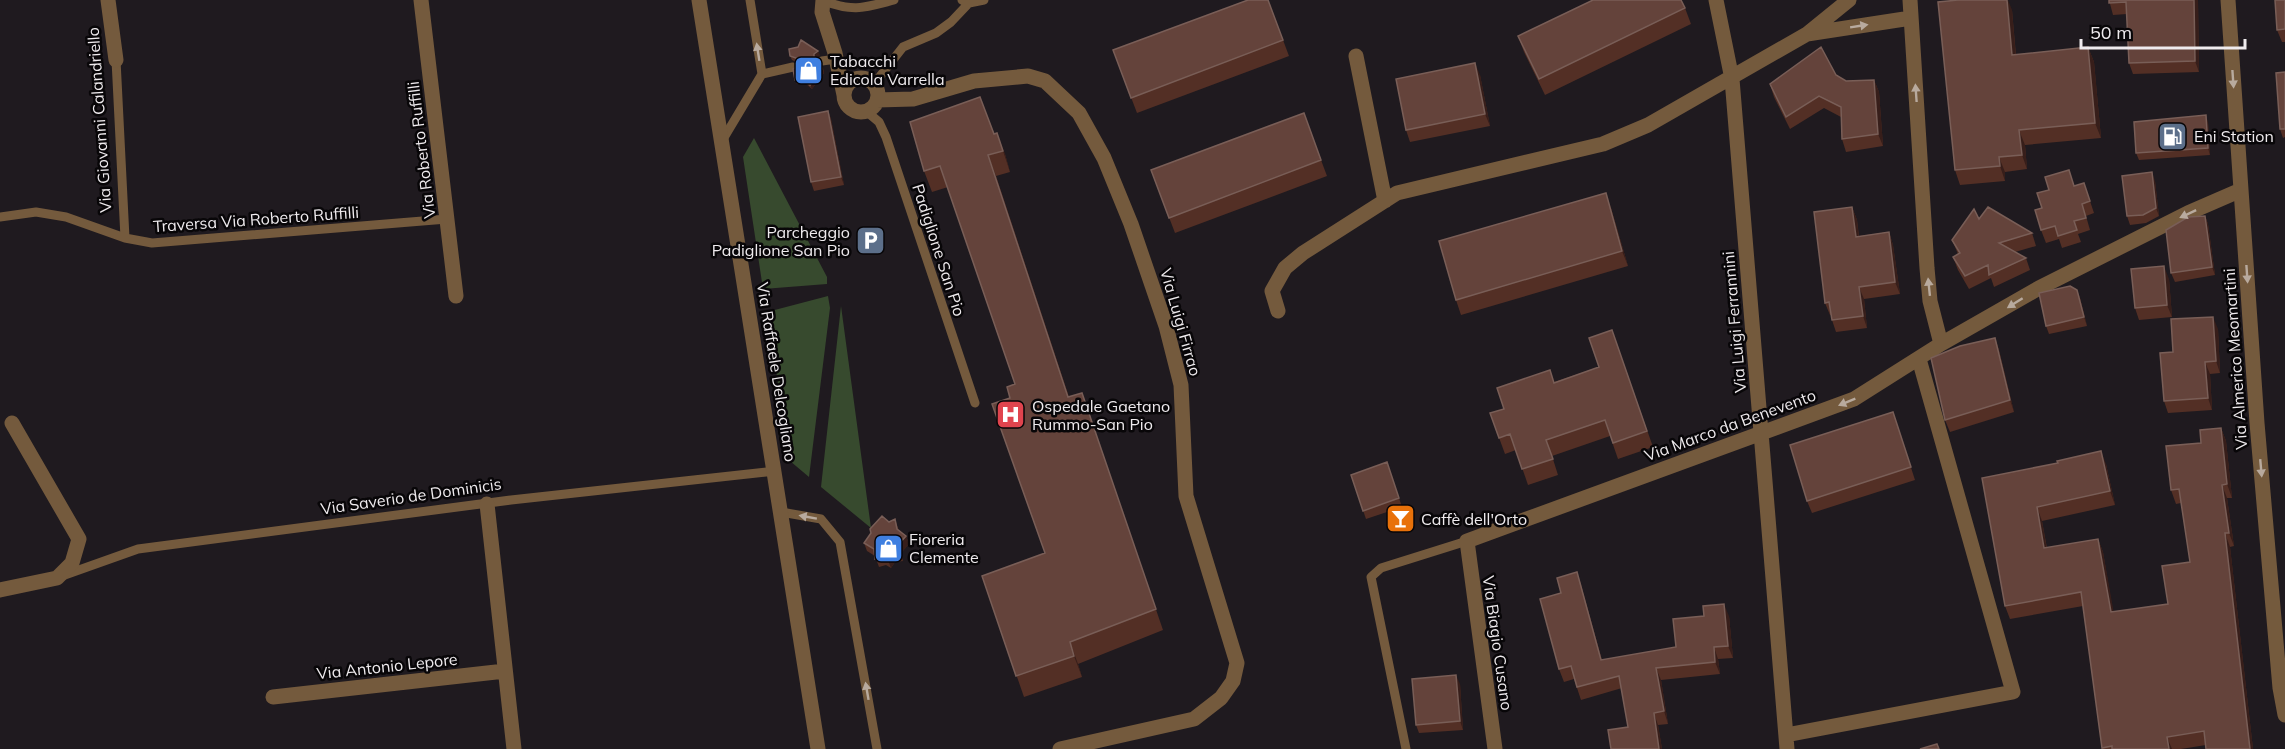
<svg xmlns="http://www.w3.org/2000/svg" width="2285" height="749" font-family="Mulish,sans-serif">
<style>
.green{fill:#374a2e}
.lines{fill:none;stroke-linecap:round;stroke-linejoin:round}
.service{stroke:#745a3d;stroke-width:9}
.minor{stroke:#745a3d;stroke-width:15}
.wall{fill:#532f25}
.shaded-wall{fill:#371e1a}
.building{fill:#64433b;stroke:#795e57;stroke-width:1.5}
.oneway{fill:#b8aa9e}
.labels{text-anchor:middle;stroke-width:5;stroke-linejoin:round;paint-order:stroke}
.poi-label{font-size:16px;fill:#efebee;stroke:#080608;text-anchor:start}
.street-label{font-size:16px;fill:#efebee;stroke:#080608}
</style>
<rect width="100%" height="100%" fill="#1f1a1f"/>
<path class="green" d="M754,138l73,139v7l-64,5 -20,-132z
M828,296l2,12 -21,169 -19,-16 -23,-149z
M841,306l30,222 -50,-41z"/>
<g class="lines">
<path class="service" d="M824,1c30,11 39,7 70,-1
M969,3l15,-3
M116,60l9,178
M822,61l14,-2
M762,74l31,-7
M874,84l29,-37 33,-14 15,-11 18,-19 -7,-3
M866,111l13,11 7,15 89,266
M722,141l40,-67 -12,-74
M0,217l36,-5 30,5 59,21 27,5 295,-24
M781,512l40,7 19,23 37,207
M62,576l76,-27 373,-49 264,-29
M1406,749l-35,-172 10,-9 86,-27"/>
<path class="minor" d="M108,0l8,60
M421,0l35,296
M699,0l119,749
M823,0l-1,12 13,41 9,42
M1716,0l16,79 55,670
M1910,0l17,268 3,33 11,43
M2228,0l29,423 23,265 5,27
M1807,34l104,-16
M1356,56l29,145
M844 95a17 17 0 1 1 34 0a17 17 0 1 1-34 0Z
M877,100l36,-1 61,-18 54,-5 17,5 34,32 25,45 27,66 35,102 15,59 5,111 51,167 -4,18 -12,17 -27,21 -134,30
M1278,311l-6,-20 13,-23 18,-15 94,-60 206,-49 45,-19 159,-91 42,-34
M487,504l27,245
M0,590l57,-12 15,-15 7,-24 -67,-116
M273,697l232,-26
M1786,735l227,-43 -94,-333
M1495,749l-28,-208 387,-142 87,-55 98,-56 149,-75 53,-23"/>
</g>
<path class="wall" d="M2109,0h89l1,72 -66,2 -4,-11 -2,-49 -14,1z
M2285,0v42h-3l-5,-12z
M1685,8l6,16 -146,71 -21,-43 -6,-16z
M2012,10l4,45 72,-8 6,15 7,76 -76,7 2,24 -22,3v9l-45,4 -5,-15z
M1283,40l6,16 -152,57 -24,-63z
M820,55l-4,3v3l7,7 1,5 -12,16 -8,-7 -7,2 -2,-4 3,-17 -6,-3 -2,-4z
M2285,72v65l-2,1 -3,-9z
M1480,75l10,51 -80,16 -4,-12z
M1836,75l10,6 28,-1 5,12 4,54 -37,6 -4,-13 -1,-22 -17,-9 -34,21 -16,-32 -4,-13z
M828,111l3,8 13,66 -30,6 -3,-9z
M2208,122l2,33 -71,5 -3,-7z
M994,134l11,20 5,18 -14,4 73,221 20,17 74,216 -85,34 4,13 -58,20 -42,-121 63,-23 -35,-155 5,-14 -67,-197 -16,5 -8,-21z
M1321,160l6,16 -152,57 -24,-63z
M2155,181l4,35 -13,7 -16,2 -3,-9z
M2084,183l10,30 -8,3 4,14 -12,4 3,8 -19,6 -3,-9 -13,4 -5,-13 1,-22 33,-22z
M1852,207l5,13 2,16 30,-4 4,13 7,49 -36,5 3,29 -31,4 -4,-12 -1,-5h-1l-5,-12z
M1611,208l17,58 -167,49 -5,-15z
M2205,216l3,8 7,51 -40,7 -4,-9z
M1979,219l53,14 4,13 -21,6 11,6 4,12 -36,17 -3,-9 -22,11 -11,-19 -5,-13 5,-3 -6,-14z
M2169,279l3,38 -33,3 -4,-12z
M2077,290l3,8 7,28 -38,8 -3,-8z
M2218,329l2,44 -10,1 2,36 -44,3 -4,-12 9,-49z
M1612,330l41,117 -35,12 -8,-23 -58,20 6,19 -30,10 -12,-35 -11,4 -15,-41 14,-4 50,-27 45,-15z
M1995,338l4,12 15,62 -64,20 -5,-12z
M1893,412l22,68 -103,33 -5,-12z
M2221,428l5,13 6,57h-5l7,48 -4,1 23,202h-47v-4l-25,4h-79l-19,-143 -73,13 -5,-13 -23,-128 124,-14 9,41 -73,16 5,27 51,-9 5,13 10,60 55,-8 22,-42 -9,-59 -5,1 -5,-14 30,-47z
M1387,462l15,45 -36,12 -15,-44z
M895,519l4,12 7,5 3,8 -8,9 2,8 -8,1 -4,6 -5,-3 -7,2 -4,-11 -8,-5 -3,-8z
M1577,572l4,13 21,75 74,-13 53,-31 4,42 -15,1 2,15 -59,6 7,44 -10,1 4,24h-51l17,-22 -6,-39 -41,12 -7,-21 -10,3 -5,-13 2,-76z
M1460,684l3,46 -44,3 -3,-8z"/>
<path class="shaded-wall" d="M2007,0h1l4,10 5,60 -5,-15z
M2194,0h4l1,72 -4,-11z
M2088,47l6,15 7,76 -6,-15z
M818,51l2,4 -4,3 -1,5 -1,-5v-4z
M821,63l3,10 -12,16 -2,-4z
M1475,63l5,12 10,51 -5,-12z
M1874,80l5,12 4,54 -5,-12z
M828,111l3,8 13,66 -3,-8z
M2206,115l2,7 2,33 -2,-7z
M2019,130l6,15 2,24 -5,-14z
M997,133l8,21 5,18z
M988,155l8,21 80,242 -8,-21z
M1999,157l6,15v9l-5,-15z
M2152,172l3,9 4,35 -3,-8z
M1606,193l5,15 17,58 -6,-15z
M1852,207l5,13 3,29 -4,-12z
M2205,216l3,8 7,51 -3,-8z
M1889,232l4,13 7,49 -5,-12z
M2164,266l5,13 3,38 -5,-12z
M1859,287l5,12 3,29 -4,-12z
M2077,290l3,8 7,28 -3,-9z
M2213,317l5,12 2,44 -4,-12z
M1995,338l4,12 15,62 -4,-12z
M2205,362l5,12 2,36 -4,-12z
M2221,428l5,13 6,57 -5,-14z
M2101,451l5,13 9,41 -5,-14z
M2222,485l5,13 7,48 -5,-13z
M2037,507l5,14 7,41 -5,-14z
M2225,533l5,14 23,202h-3z
M906,536l3,8 -8,9 2,8 -5,-16z
M2098,539l5,13 13,73 -5,-13z
M892,554l3,8 -4,6 -3,-8z
M1577,572l4,13 24,87 -4,-12z
M1724,604l5,12 4,42 -5,-12z
M1070,642l8,22 4,13 -8,-21z
M1714,647l4,12 2,15 -5,-12z
M1656,668l5,12 7,44 -4,-13z
M1456,675l4,9 3,46 -3,-9z
M1654,713l4,12 4,24h-3z
M2167,737l5,12h-3z"/>
<path class="building" d="M1248,0h20l15,40 -152,58 -18,-48z
M1593,0h88l4,8 -146,71 -21,-43z
M1958,0h49l5,55 76,-8 7,76 -76,7 3,25 -23,2 1,9 -45,4 -17,-168z
M2109,0h85l1,61 -66,2 -3,-61 -17,1z
M2275,0h10v29l-8,1z
M801,40l17,11 -4,3v4l3,5h4l1,6 -12,16 -8,-8 -7,3 -2,-11 3,-2 2,-5 -2,-4 -6,-2 -1,-7 9,-2z
M1821,47l15,28 10,6 28,-1 4,54 -36,5 -1,-32 -22,-11 -33,21 -16,-33z
M1475,63l10,51 -79,16 -10,-51z
M2285,72v57h-5l-4,-56z
M980,97l14,37 3,-1 6,18 -15,4 80,242 14,-4 74,216 -86,33 4,14 -58,20 -34,-100 63,-23 -53,-149 18,-6 -3,-11 8,-3 -75,-218 -16,5 -14,-49z
M828,111l13,66 -30,5 -13,-65z
M1304,113l17,47 -152,58 -18,-48z
M2206,115l2,33 -72,5 -2,-31z
M2069,170l5,16 10,-3 6,18 -8,3 4,14 -12,3 3,9 -19,6 -3,-10 -14,4 -6,-20 7,-2 -5,-15 12,-3 -4,-13z
M2152,172l4,36 -13,7 -16,1 -5,-40z
M1606,193l16,58 -166,49 -17,-59z
M1852,207l4,30 33,-5 6,50 -36,5 4,29 -31,4 -3,-18 -4,1 -11,-91z
M1988,207l44,26 -33,10 27,15 -37,17 -1,-10 -23,11 -12,-19 7,-4 -8,-13 22,-31 5,10z
M2205,216l7,51 -41,6 -5,-43 22,-13z
M2164,266l3,39 -32,3 -4,-39z
M2070,286l7,4 7,27 -38,9 -7,-33z
M2213,317l3,44 -11,1 3,36 -44,3 -4,-48 13,-1 -2,-33z
M1612,330l35,101 -34,12 -8,-23 -59,20 7,19 -31,10 -12,-35 -11,4 -9,-25 14,-4 -7,-21 53,-18 4,13 45,-16 -10,-29z
M1995,338l15,62 -65,20 -14,-62 29,-12z
M1893,412l18,55 -104,34 -17,-56z
M2221,428l6,56 -5,1 7,48h-4l25,216h-44l-2,-18 -37,6 2,12h-57v-3l-10,2 -21,-156 -76,14 -23,-128 76,-15 -1,-2 44,-10 9,40 -73,16 7,41 54,-9 13,73 57,-8 -6,-38 28,-4 -11,-73 -8,1 -5,-44 35,-3 -1,-13z
M1387,462l12,36 -36,13 -12,-36z
M882,516l7,6 6,-3 2,10 9,7 -8,9 2,8 -8,1 -4,6 -5,-3 -8,2 -1,-10 -10,-6 7,-10 -1,-4z
M1577,572l24,88 75,-13 -3,-28 31,-3 -1,-10 21,-2 4,42 -14,1 1,15 -59,6 8,43 -10,2 5,36h-48l-3,-19 20,-3 -9,-51 -42,11 -6,-21 -12,3 -19,-70 21,-6 -4,-15z
M1456,675l4,46 -44,4 -4,-46z
M1937,744l2,5h-19z"/>
<defs><path id="oneway-solid" d="M-6-.8H1V-3.2L6.5 0L1 3.2V.8H-6Z" transform="scale(1.5)"/></defs>
<g class="oneway">
<use href="#oneway-solid" transform="translate(1859 26) rotate(-9)"/>
<use href="#oneway-solid" transform="translate(758 52) rotate(-99)"/>
<use href="#oneway-solid" transform="translate(2233 79) rotate(86)"/>
<use href="#oneway-solid" transform="translate(1916 93) rotate(-94)"/>
<use href="#oneway-solid" transform="translate(2188 214) rotate(155)"/>
<use href="#oneway-solid" transform="translate(2247 274) rotate(86)"/>
<use href="#oneway-solid" transform="translate(1929 287) rotate(-96)"/>
<use href="#oneway-solid" transform="translate(2015 303) rotate(148)"/>
<use href="#oneway-solid" transform="translate(1847 402) rotate(158)"/>
<use href="#oneway-solid" transform="translate(2261 468) rotate(85)"/>
<use href="#oneway-solid" transform="translate(808 517) rotate(-170)"/>
<use href="#oneway-solid" transform="translate(867 691) rotate(-100)"/>
</g>
<defs>
<symbol id="shop-square" viewBox="-11 -11 22 22"><rect x="-9" y="-9" width="18" height="18" rx="4" fill="#3f7fe0" stroke="#080608"/><path d="M-5-2.5h2.3a2.7 3.5 0 0 1 5.4 0H5L5.5 6h-11ZM-1.5-2.5h3a1.5 2.3 0 0 0-3 0Z" fill="#fff"/></symbol>
<symbol id="fuel-square" viewBox="-11 -11 22 22"><rect x="-9" y="-9" width="18" height="18" rx="4" fill="#5c6f8a" stroke="#080608"/><path d="M-5.5-6h7V0h2V4h1.3V-2.5L3-4.5l.8-.8L6-3V5H2.5V1h-1V6h-7ZM-4.2-4.7v3.2H.2V-4.7Z" fill="#fff"/></symbol>
<symbol id="parking-square" viewBox="-11 -11 22 22"><rect x="-9" y="-9" width="18" height="18" rx="4" fill="#5c6f8a" stroke="#080608"/><path d="M-3.5-5.5H1a3.5 3.5 0 0 1 0 7H-1V5.5H-3.5ZM-1-3.4V-.6H.8a1.4 1.4 0 0 0 0-2.8Z" fill="#fff"/></symbol>
<symbol id="hospital-square" viewBox="-11 -11 22 22"><rect x="-9" y="-9" width="18" height="18" rx="4" fill="#e0444e" stroke="#080608"/><path d="M-5-5h3v3.5h4V-5h3V5h-3V1.5h-4V5h-3Z" fill="#fff"/></symbol>
<symbol id="bar-square" viewBox="-11 -11 22 22"><rect x="-9" y="-9" width="18" height="18" rx="4" fill="#e8710a" stroke="#080608"/><path d="M-6-5H6L.8 .8V4.5H3.5V6h-7V4.5H-.8V.8Z" fill="#fff"/></symbol>
</defs>
<g fill-rule="evenodd">
<use href="#shop-square" x="792" y="54" width="33" height="33"/>
<use href="#fuel-square" x="2156" y="120" width="33" height="33"/>
<use href="#parking-square" x="854" y="224" width="33" height="33"/>
<use href="#hospital-square" x="994" y="398" width="33" height="33"/>
<use href="#bar-square" x="1384" y="502" width="33" height="33"/>
<use href="#shop-square" x="872" y="532" width="33" height="33"/>
</g>
<g class="labels">
<g class="poi-label">
<text x="830" y="67">Tabacchi<tspan x="830" dy="18">Edicola Varrella</tspan></text>
<text x="2194" y="142">Eni Station</text>
<text x="850" y="238" text-anchor="end">Parcheggio<tspan x="850" dy="18">Padiglione San Pio</tspan></text>
<text x="1032" y="412">Ospedale Gaetano<tspan x="1032" dy="18">Rummo-San Pio</tspan></text>
<text x="1421" y="525">Caffè dell'Orto</text>
<text x="909" y="545">Fioreria<tspan x="909" dy="18">Clemente</tspan></text>
</g>
<g class="street-label">
<text transform="translate(99 120) rotate(-94)" y="6">Via Giovanni Calandriello</text>
<text transform="translate(421 150) rotate(-97)" y="6">Via Roberto Ruffilli</text>
<text transform="translate(256 219) rotate(-4)" y="6">Traversa Via Roberto Ruffilli</text>
<text transform="translate(939 250) rotate(72)" y="6">Padiglione San Pio</text>
<text transform="translate(1181 322) rotate(74)" y="6">Via Luigi Firrao</text>
<text transform="translate(1734 322) rotate(-95)" y="6">Via Luigi Ferrannini</text>
<text transform="translate(2235 359) rotate(-94)" y="6">Via Almerico Meomartini</text>
<text transform="translate(777 372) rotate(81)" y="6">Via Raffaele Delcogliano</text>
<text transform="translate(1730 425) rotate(-20)" y="6">Via Marco da Benevento</text>
<text transform="translate(411 496) rotate(-8)" y="6">Via Saverio de Dominicis</text>
<text transform="translate(1498 643) rotate(82)" y="6">Via Biagio Cusano</text>
<text transform="translate(387 666) rotate(-6)" y="6">Via Antonio Lepore</text>
</g>
</g>
<path d="M2081 39v9h164v-9" fill="none" stroke="#efebee" stroke-width="3"/>
<text x="2090" y="39" font-size="18" fill="#efebee" stroke="#080608" stroke-width="4.5" paint-order="stroke">50 m</text>
</svg>
